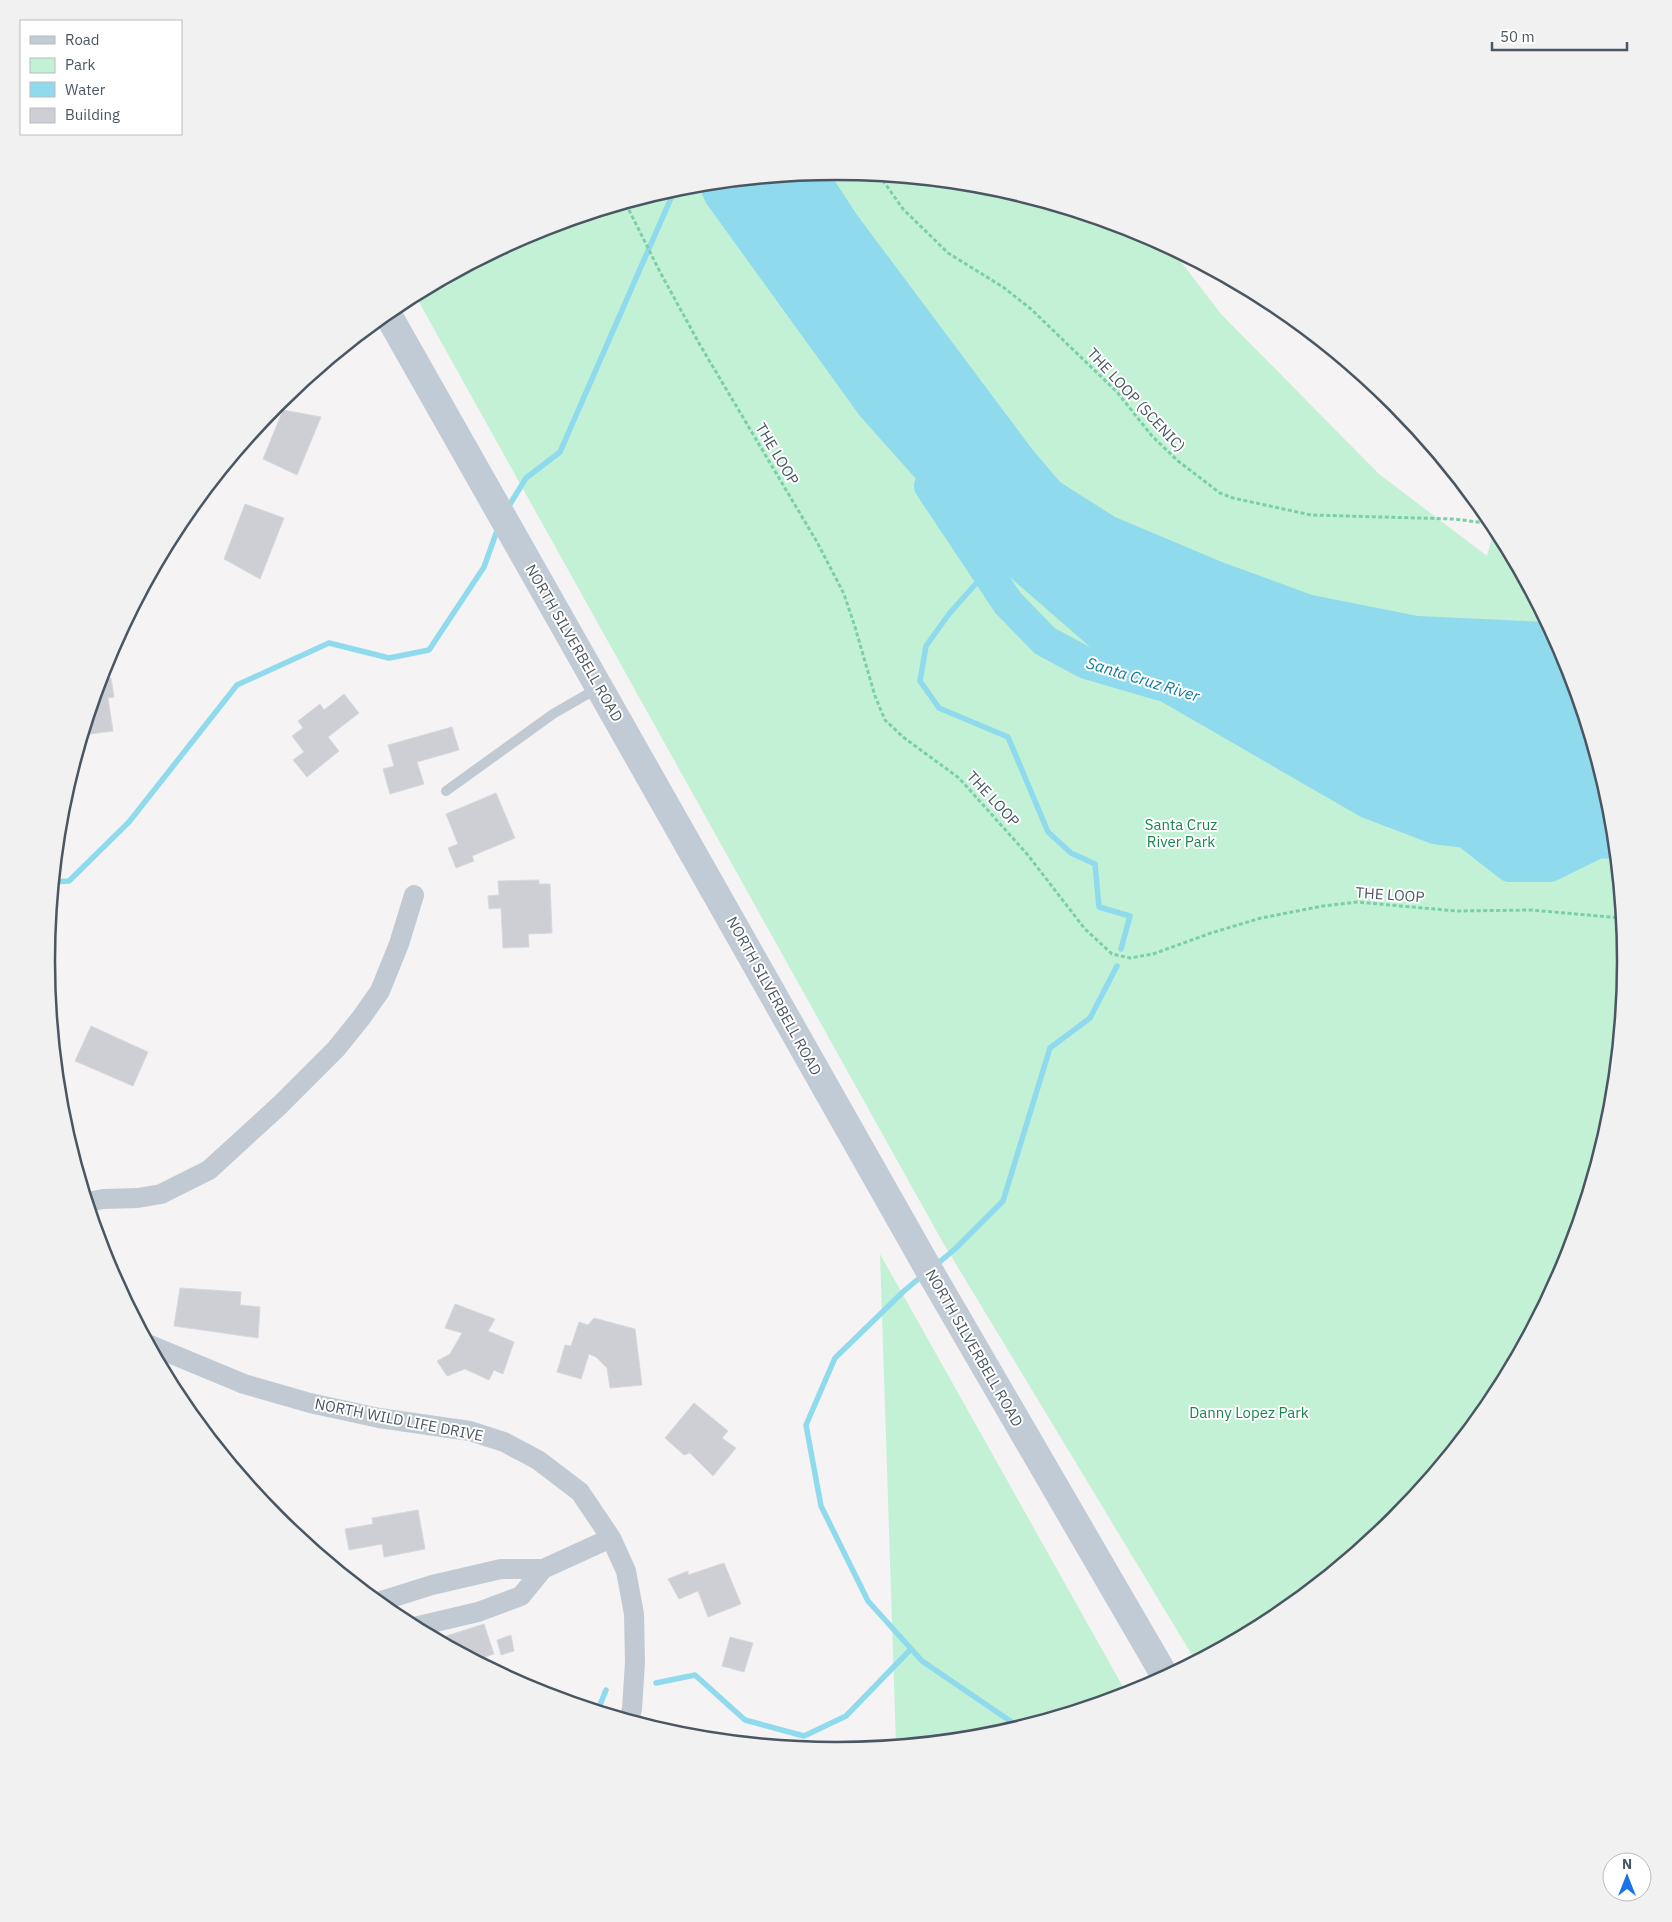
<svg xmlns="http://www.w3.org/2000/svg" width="1672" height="1922" font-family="'IBM Plex Sans',sans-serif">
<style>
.green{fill:#c3f1d5}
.water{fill:#90daee}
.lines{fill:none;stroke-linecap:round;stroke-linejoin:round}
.stream{stroke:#90daee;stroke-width:5.5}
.river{stroke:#90daee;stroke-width:32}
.building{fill:#cdcfd5;stroke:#d7d9de}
.path{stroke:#7ad0a6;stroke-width:3;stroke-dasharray:4 2.5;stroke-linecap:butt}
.service{stroke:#c1cad2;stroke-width:10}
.minor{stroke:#c1cad2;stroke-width:20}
.secondary{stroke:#c1cbd6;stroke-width:28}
.labels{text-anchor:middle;stroke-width:4;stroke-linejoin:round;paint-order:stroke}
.street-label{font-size:15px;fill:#4a5661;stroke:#fff}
.park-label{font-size:15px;fill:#17864f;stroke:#fff}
.water-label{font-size:16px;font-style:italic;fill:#0c7c9b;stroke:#fff}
.rim{fill:none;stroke:#4a5661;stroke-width:2.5}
</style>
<rect width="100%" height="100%" fill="#f5f3f3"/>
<path class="green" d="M836,171l154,15 148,45 34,19 49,64 158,160 108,82 8,-30 71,133 45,148 15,154 -15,154 -45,148 -74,137 -98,120 -119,98 -80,42 -253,-419 -527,-946 119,-64 148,-45z
M880,1254l247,440 -137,42 -94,9z"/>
<path class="water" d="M829,172l28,43 175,234 28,33 55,35 107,45 90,33 106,21 128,6 20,37 45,148 5,52 -93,-4 -91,-11 -71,-27 -225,-130 -156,-136 -120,-135 -154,-213 -8,-18z"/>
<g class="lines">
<path class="stream" d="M507,509l19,-31 34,-26 115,-263
M987,571l-38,43 -23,32 -6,35 19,27 69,29 40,95 23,21 24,11 4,43 31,9 -9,33
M54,882l15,-1 60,-59 108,-137 92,-42 60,15 40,-8 55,-83 14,-39
M936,1265l19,-16 48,-48 47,-153 40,-30 27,-52
M923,1275l-19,16 -69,67 -29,67 15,81 47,95 54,60 97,66
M656,1683l39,-8 50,45 59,16 42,-20 65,-67
M598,1710l8,-20"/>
<path class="river" d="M930,486l78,117 37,38 41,22 75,22
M1455,827l10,4 45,35h40l59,-29"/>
</g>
<path class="building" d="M283,410l38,7 -24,58 -34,-16z
M245,504l39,14 -24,61 -36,-20z
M111,678l3,19 -6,1 5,33 -30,4 17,-55z
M344,694l15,19 -31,24 11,14 -32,26 -14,-17 11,-8 -12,-16 11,-8 -5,-7 22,-17 4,6z
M452,727l7,23 -42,12 7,22 -34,10 -7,-25 11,-3 -6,-21z
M496,793l19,45 -43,18 2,5 -18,7 -8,-20 10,-4 -12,-30z
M539,880v4h11l2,49 -24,1 1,13 -26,1 -2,-40 -12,1 -1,-13 11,-1 -1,-14z
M91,1026l57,26 -15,34 -58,-25z
M180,1288l61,4 -1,13 20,2 -2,31 -84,-12z
M455,1304l40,15 -7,12 26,11 -11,32 -9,-4 -5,10 -24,-11 -18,7 -10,-15 13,-7 12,-21 -17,-5z
M594,1318l41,11 7,56 -32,3 -3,-20 -11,-11 -7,-3 -8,25 -24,-7 8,-27 6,1 8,-24 9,3z
M694,1403l34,28 -6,7 14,10 -23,28 -23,-23 -6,2 -19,-17z
M204,1421l10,17 -2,1 -13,-15z
M418,1510l7,39 -41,8 -2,-13 -33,6 -4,-21 28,-5 -1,-6z
M724,1563l17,41 -33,13 -10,-26 -19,8 -11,-20 20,-8v4z
M484,1624l10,30 -18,6 -39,-21z
M511,1635l3,16 -13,4 -4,-15z
M730,1637l23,6 -9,29 -22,-6z"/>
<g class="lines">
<path class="path" d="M879,175l24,34 45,44 55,34 28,22 86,83 35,44 26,25 42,32 13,5 78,17 143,4 40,5
M626,204l34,68 40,73 117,197 27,52 11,33 20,69 10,24 18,17 56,41 68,76 58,75 27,25 18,4 23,-4 58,-21 50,-15 62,-12 34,-4 99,9 75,-1 90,8"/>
<path class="service" d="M446,791l107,-77 45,-26"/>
<path class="minor" d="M88,1202l15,-3 35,-1 23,-4 48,-24 71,-65 56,-56 25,-31 19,-27 19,-47 15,-49
M150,1345l94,39 66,19 69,15 91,13 34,11 34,18 42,32 31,46 15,33 8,43 1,48 -3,47 -3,11
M378,1602l54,-17 69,-16h42
M414,1627l64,-15 43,-16 22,-27 68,-31"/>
<path class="secondary" d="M387,313l542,957 236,406"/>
</g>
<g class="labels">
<g class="street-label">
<text transform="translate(1136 400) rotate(47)" y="5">THE LOOP (SCENIC)</text>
<text transform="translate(777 454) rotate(59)" y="5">THE LOOP</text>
<text transform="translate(574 643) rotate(60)" y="5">NORTH SILVERBELL ROAD</text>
<text transform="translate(993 799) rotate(47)" y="5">THE LOOP</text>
<text transform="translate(1390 895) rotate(4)" y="5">THE LOOP</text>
<text transform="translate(774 996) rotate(61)" y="5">NORTH SILVERBELL ROAD</text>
<text transform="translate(974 1348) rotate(60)" y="5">NORTH SILVERBELL ROAD</text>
<text transform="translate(399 1420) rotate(11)" y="5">NORTH WILD LIFE DRIVE</text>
</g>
<g class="park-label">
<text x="1181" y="830">Santa Cruz<tspan x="1181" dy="17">River Park</tspan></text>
<text x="1249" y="1418">Danny Lopez Park</text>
</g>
<g class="water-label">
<text transform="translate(1143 679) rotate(17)" y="6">Santa Cruz River</text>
</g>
</g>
<path d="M0 0H1672V1922H0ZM55 961a781 781 0 1 1 1562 0a781 781 0 1 1-1562 0Z" fill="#f1f1f2" fill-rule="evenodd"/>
<path class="rim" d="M55 961a781 781 0 1 1 1562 0a781 781 0 1 1-1562 0Z"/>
<rect x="20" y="20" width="162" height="115" fill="#ffffff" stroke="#b7bbc0"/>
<rect x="30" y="36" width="25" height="8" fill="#c1cbd6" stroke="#b7bbc0"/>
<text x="65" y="45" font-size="15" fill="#4a5661">Road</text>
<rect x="30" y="58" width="25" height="15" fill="#c3f1d5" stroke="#b7bbc0"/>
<text x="65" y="70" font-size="15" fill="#4a5661">Park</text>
<rect x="30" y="82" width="25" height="15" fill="#90daee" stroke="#b7bbc0"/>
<text x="65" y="95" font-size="15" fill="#4a5661">Water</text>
<rect x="30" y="108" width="25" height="15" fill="#cdcfd5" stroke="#b7bbc0"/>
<text x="65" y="120" font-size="15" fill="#4a5661">Building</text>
<g transform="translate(1627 1877)"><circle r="24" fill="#ffffff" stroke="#b7bbc0"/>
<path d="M0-4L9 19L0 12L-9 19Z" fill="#1a73e8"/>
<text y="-8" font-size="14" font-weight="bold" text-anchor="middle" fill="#4a5661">N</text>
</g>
<path d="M1492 42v8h135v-8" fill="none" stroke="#4a5661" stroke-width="2.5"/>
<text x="1500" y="42" font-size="15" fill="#4a5661" stroke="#ffffff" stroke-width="4" paint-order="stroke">50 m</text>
</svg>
